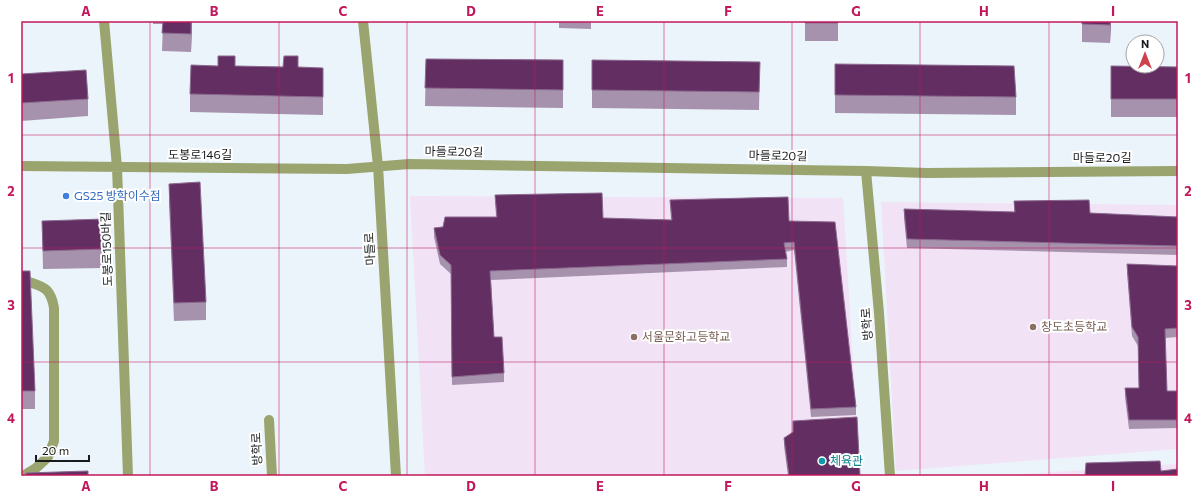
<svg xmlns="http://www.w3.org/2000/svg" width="1199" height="497" font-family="Commissioner,'Noto Sans KR',sans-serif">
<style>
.education{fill:#f2e2f5}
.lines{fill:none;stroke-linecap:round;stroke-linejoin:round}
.minor{stroke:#99a46f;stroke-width:10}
.wall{fill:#a792ae}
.shaded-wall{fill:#8c6a90}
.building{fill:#632f62;stroke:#8c6a90}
.grid{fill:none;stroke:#c2185b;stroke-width:1;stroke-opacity:0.55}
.shop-dot{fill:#3f7fe0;stroke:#fff;stroke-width:1.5}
.education-dot{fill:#8d6e63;stroke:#fff;stroke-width:1.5}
.culture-dot{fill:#0f9aa8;stroke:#fff;stroke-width:1.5}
.labels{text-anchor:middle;stroke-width:4;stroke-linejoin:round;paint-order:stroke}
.street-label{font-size:12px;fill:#181b1d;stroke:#fff}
.shop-label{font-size:12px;fill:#366cbe;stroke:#fff;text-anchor:start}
.education-label{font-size:12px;fill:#785e54;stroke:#fff;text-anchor:start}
.culture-label{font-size:12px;fill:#0d838f;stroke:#fff;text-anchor:start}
.neatline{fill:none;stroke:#c2185b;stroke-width:1.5}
.grid-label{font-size:13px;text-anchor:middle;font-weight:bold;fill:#c2185b}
</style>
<rect width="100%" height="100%" fill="#ebf4fa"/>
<path class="education" d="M410,196l433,2 17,278h-435z
M881,202l297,3v244l-282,22z
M1178,464v12h-183z"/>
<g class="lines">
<path class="minor" d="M104,21l13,146 11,309
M363,21l15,145 18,310
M21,166l326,3 62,-5 457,7 61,2 251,-2
M866,171l13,142 11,163
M21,279c19,8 29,5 33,29v133l-6,16 -12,11 -13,8
M269,420l3,56"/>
</g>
<path class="wall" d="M153,21h39l-1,31 -29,-1 1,-27h-10z
M559,21h32v8l-32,-1z
M805,21h33v20h-33z
M1082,21h29l-1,22 -28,-1z
M426,59l137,1v48l-138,-2z
M592,60l168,2 -1,48 -167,-2z
M835,64l181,33v18l-181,-2z
M235,66l63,1 25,19v29l-133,-3v-18z
M1111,66l67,1v50h-67z
M21,74l67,25v17l-67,5z
M169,184l37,118v18l-32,1 -5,-120z
M495,195l108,23 68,2 -1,-20 119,21 67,186v8l-45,2 -17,-167 -9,2 2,7v8l-296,13 3,57 10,36v9l-52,3 -1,-111 -11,-10 -6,-27v-9l62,-11z
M1014,201l76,12 88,4v38l-271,-7 -3,-30v-9l110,3z
M42,221l62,28v19l-61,1z
M1127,264l51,2v71l-13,1 2,53h11v37l-49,1 -4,-32v-9h14l-1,-42 -6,-10 -5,-64z
M21,271l14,120v18h-14z
M784,438l76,38h-72l-4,-30z"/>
<path class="shaded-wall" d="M191,21h1l-1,31z
M1110,21h1l-1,22z"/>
<path class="building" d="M163,21h28v13l-29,-1z
M805,21h33v2h-33z
M1082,21h28v4l-28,-1z
M218,56h17v10l48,1 1,-11h14v11l25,1v29l-133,-3 1,-29 27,1z
M426,59l137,1v30l-138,-2z
M592,60l168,2 -1,30 -167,-2z
M835,64l179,2 2,31 -181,-2z
M1111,66l67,1v32h-67z
M86,70l2,29 -67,4v-29z
M200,182l6,120 -32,1 -5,-119z
M602,193l1,25 69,2 -2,-20 118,-3 1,24 46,1 21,185 -45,2 -17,-167 -10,1 3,16 -297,12 4,66h8l2,36 -52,4 -1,-112 -11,-10 -6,-27 9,-1 2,-10h52l-2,-22z
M1089,200l1,13 88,4v29l-271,-7 -3,-30 111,3 -1,-11z
M103,219l1,30 -61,2 -1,-30z
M1127,264l51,2v62l-13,1 2,62h11v29h-49l-4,-32h14l-1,-51 -6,-10z
M21,271h9l5,120h-14z
M857,417l3,59h-71l-5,-38 9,-6v-11z
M1160,461l1,10 17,-2v7h-93l1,-13z
M88,471v5h-62v-3z"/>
<path class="grid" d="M150,21v455M279,21v455M407,21v455M535,21v455M664,21v455M792,21v455M920,21v455M1049,21v455M21,135h1157M21,248h1157M21,362h1157"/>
<circle class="shop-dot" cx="66" cy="196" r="4"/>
<g class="education-dot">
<circle cx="1033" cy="327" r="4"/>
<circle cx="634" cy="337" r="4"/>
</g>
<circle class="culture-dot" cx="822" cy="461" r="4"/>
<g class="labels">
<g class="street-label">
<text transform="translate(454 152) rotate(1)" y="4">마들로20길</text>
<text x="200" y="159">도봉로146길</text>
<text transform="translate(778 156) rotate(1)" y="4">마들로20길</text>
<text x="1102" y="162">마들로20길</text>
<text transform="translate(107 249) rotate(-92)" y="4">도봉로150바길</text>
<text transform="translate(370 249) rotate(-93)" y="4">마들로</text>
<text transform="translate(867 324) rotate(-94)" y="4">방학로</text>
<text transform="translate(257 449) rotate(-93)" y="4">방학로</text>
</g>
<g class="shop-label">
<text x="74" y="200">GS25 방학이수점</text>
</g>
<g class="education-label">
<text x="1041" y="331">창도초등학교</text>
<text x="642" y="341">서울문화고등학교</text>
</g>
<g class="culture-label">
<text x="830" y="465">체육관</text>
</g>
</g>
<rect width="1199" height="497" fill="none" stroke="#ffffff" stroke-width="44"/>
<g transform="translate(1145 54)"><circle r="19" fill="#ffffff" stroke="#a3a4a5"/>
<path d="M0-3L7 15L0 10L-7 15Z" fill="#d03f4c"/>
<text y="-6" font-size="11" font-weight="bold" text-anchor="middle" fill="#181b1d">N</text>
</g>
<path d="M36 455v6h53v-6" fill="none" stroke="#181b1d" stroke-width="2"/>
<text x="42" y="455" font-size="12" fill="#181b1d" stroke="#ffffff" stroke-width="3" paint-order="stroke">20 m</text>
<rect x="22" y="22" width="1155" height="453" class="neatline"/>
<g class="grid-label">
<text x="86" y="16">A</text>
<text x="214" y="16">B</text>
<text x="343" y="16">C</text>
<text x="471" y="16">D</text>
<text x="600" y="16">E</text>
<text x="728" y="16">F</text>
<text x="856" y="16">G</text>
<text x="984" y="16">H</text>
<text x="1113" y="16">I</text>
<text x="11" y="83">1</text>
<text x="1188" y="83">1</text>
<text x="11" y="196">2</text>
<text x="1188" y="196">2</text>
<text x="11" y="310">3</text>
<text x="1188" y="310">3</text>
<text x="11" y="423">4</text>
<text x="1188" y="423">4</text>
<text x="86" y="491">A</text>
<text x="214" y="491">B</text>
<text x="343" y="491">C</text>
<text x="471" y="491">D</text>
<text x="600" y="491">E</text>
<text x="728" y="491">F</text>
<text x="856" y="491">G</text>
<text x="984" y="491">H</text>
<text x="1113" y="491">I</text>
</g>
</svg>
